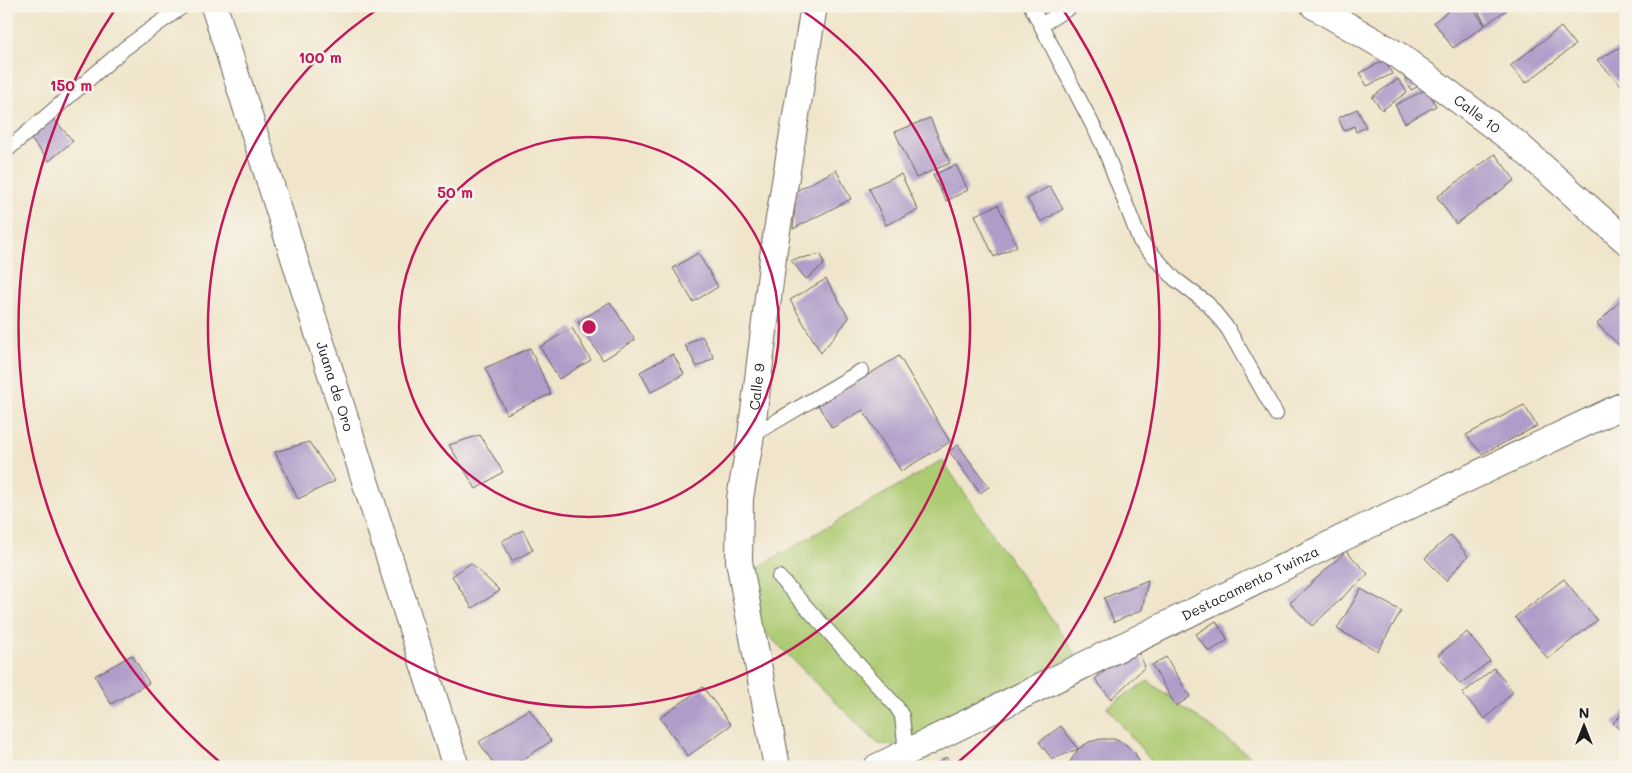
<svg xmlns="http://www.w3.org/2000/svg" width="1632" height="773" font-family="Mali,sans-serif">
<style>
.green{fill:#adcb73;stroke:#647448}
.building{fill:#b09cc9}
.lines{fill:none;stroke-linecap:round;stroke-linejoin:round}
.lane-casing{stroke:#666259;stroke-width:16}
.street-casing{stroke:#666259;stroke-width:28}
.lane{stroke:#fff;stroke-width:14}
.street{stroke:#fff;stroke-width:26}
.ring{fill:none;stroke:#c2185b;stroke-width:2.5}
.labels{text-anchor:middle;stroke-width:5;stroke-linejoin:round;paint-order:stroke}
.street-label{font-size:14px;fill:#1c1c1c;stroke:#f7f3e8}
.centre{fill:#c2185b;stroke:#f7f3e8;stroke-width:2.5}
.ring-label{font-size:15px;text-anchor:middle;font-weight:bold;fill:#c2185b;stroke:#f7f3e8;stroke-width:5;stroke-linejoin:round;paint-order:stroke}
</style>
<rect width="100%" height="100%" fill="#f7f3e8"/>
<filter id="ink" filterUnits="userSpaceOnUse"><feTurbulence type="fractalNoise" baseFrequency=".02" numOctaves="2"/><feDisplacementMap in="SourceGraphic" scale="10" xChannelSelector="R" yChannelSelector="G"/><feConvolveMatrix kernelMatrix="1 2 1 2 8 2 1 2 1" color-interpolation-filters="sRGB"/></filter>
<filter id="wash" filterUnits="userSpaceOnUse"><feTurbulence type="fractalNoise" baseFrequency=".0096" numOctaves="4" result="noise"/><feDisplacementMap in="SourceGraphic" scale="20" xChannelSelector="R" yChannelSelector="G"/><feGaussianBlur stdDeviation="1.12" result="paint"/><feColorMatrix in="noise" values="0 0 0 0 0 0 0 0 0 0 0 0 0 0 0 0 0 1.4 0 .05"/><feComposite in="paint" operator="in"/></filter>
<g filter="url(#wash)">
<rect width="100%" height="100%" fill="#f0e5cb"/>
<path class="green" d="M942,460l134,195 -174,91 -24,-2 -122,-121 -6,-51z
M1148,681l117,86h-109l-49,-60z"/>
<g id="blocks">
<path class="building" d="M1455,6h16l14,19 -32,23 -19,-26z
M1476,6h36l-27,19z
M1537,6h14l-11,6z
M1561,27l14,18 -49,38 -16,-17z
M1626,44v46l-29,-30z
M1385,60l7,14 -25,12 -7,-13z
M1413,75l6,11 -8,4 -6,-11z
M1398,79l9,13 -25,18 -10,-13z
M1427,89l9,17 -31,17 -10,-18z
M1357,109l9,18 -10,5 -2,-6 -10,5 -6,-13z
M53,118l20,23 -24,20 -19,-23z
M930,118l20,45 -34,15 -21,-46z
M1495,154l20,26 -59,44 -19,-27z
M956,165l12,25 -22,11 -13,-26z
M836,170l15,29 -58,30 3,-38z
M901,174l17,36 -32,15 -17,-37z
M1050,186l13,23 -22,13 -14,-23z
M998,205l19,41 -23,11 -19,-42z
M698,253l20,34 -25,15 -20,-34z
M821,254l3,11 -18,14 -15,-19z
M826,279l23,39 -28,35 -31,-53z
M1626,295v57l-29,-28z
M610,302l25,38 -32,20 -25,-38z
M572,328l19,32 -32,19 -19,-32z
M702,336l12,22 -17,9 -12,-22z
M530,348l21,46 -44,20 -22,-46z
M673,354l11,20 -33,18 -11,-20z
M899,356l51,86 -49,29 -38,-61 -31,18 -14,-23z
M1524,405l13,21 -55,28 -16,-19z
M480,435l23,37 -27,17 -27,-44z
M309,442l26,39 -37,18 -23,-47z
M958,445l31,42 -9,6 -31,-42z
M523,530l10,20 -21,11 -10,-20z
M1451,535l17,21 -22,25 -21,-23z
M1346,551l22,23 -56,52 -22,-23z
M471,563l29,28 -28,17 -20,-32z
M1564,579l33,41 -49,39 -33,-42z
M1148,580l-6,30 -28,12 -10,-24z
M1361,589l40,22 -23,40 -41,-22z
M1216,621l12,19 -19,12 -13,-18z
M1467,632l23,29 -30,23 -22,-29z
M1139,653l6,14 -34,32 -16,-20 15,-12z
M132,655l17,28 -38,21 -16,-28z
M1166,657l24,40 -14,9 -24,-41z
M1494,668l19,24 -28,27 -23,-25z
M703,687l28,38 -43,31 -28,-38z
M529,709l22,32 -39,26h-16l-17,-25z
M1626,710v26l-13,-13z
M1061,726l17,23 -26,10 -13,-17z
M1101,739h13l11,5 10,9 7,14h-75l11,-18 11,-7z
M946,757l8,10h-20z"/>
</g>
</g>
<g filter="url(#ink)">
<use href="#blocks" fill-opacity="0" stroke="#666259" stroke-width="1"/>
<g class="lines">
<defs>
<path id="lane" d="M1031,6l72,139 37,96 35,38 33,25 20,25 48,85
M1041,25l31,-19
M6,151l119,-103 58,-42
M751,436l110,-65
M779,577l117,129 6,10 4,36"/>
<g id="street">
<path id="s1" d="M214,6l242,761"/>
<path id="s2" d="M1314,6l84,49 118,88 110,98"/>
<path id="s3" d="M777,767l-38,-206 1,-63 11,-62 23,-187 40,-243"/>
<path id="s4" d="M877,767l490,-241 259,-122"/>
</g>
</defs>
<use href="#lane" class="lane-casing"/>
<use href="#street" class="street-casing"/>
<use href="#lane" class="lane"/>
<use href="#street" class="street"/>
</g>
</g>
<g class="ring">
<circle cx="589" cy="327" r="190"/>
<path d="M797 7A381 381 0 1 1 381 7"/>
<path d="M222 764A571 571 0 0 1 116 8M1062 8A571 571 0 0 1 956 764"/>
</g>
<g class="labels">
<g class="street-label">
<text dy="5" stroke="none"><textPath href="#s2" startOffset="196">Calle 10</textPath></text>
<text dy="5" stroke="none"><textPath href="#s1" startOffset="399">Juana de Oro</textPath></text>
<text dy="5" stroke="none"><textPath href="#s3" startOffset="385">Calle 9</textPath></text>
<text dy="5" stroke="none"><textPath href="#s4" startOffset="416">Destacamento Twinza</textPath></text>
</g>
</g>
<circle cx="589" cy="327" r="8" class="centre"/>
<g class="ring-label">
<text x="320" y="63">100 m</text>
<text x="71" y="91">150 m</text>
<text x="455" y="198">50 m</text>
</g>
<rect width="1632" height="773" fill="none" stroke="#f7f3e8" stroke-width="25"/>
<g transform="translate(1584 726)" stroke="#f7f3e8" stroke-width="4" paint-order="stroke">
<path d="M0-4L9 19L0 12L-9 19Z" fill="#1c1c1c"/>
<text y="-8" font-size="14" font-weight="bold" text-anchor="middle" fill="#1c1c1c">N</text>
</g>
</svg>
